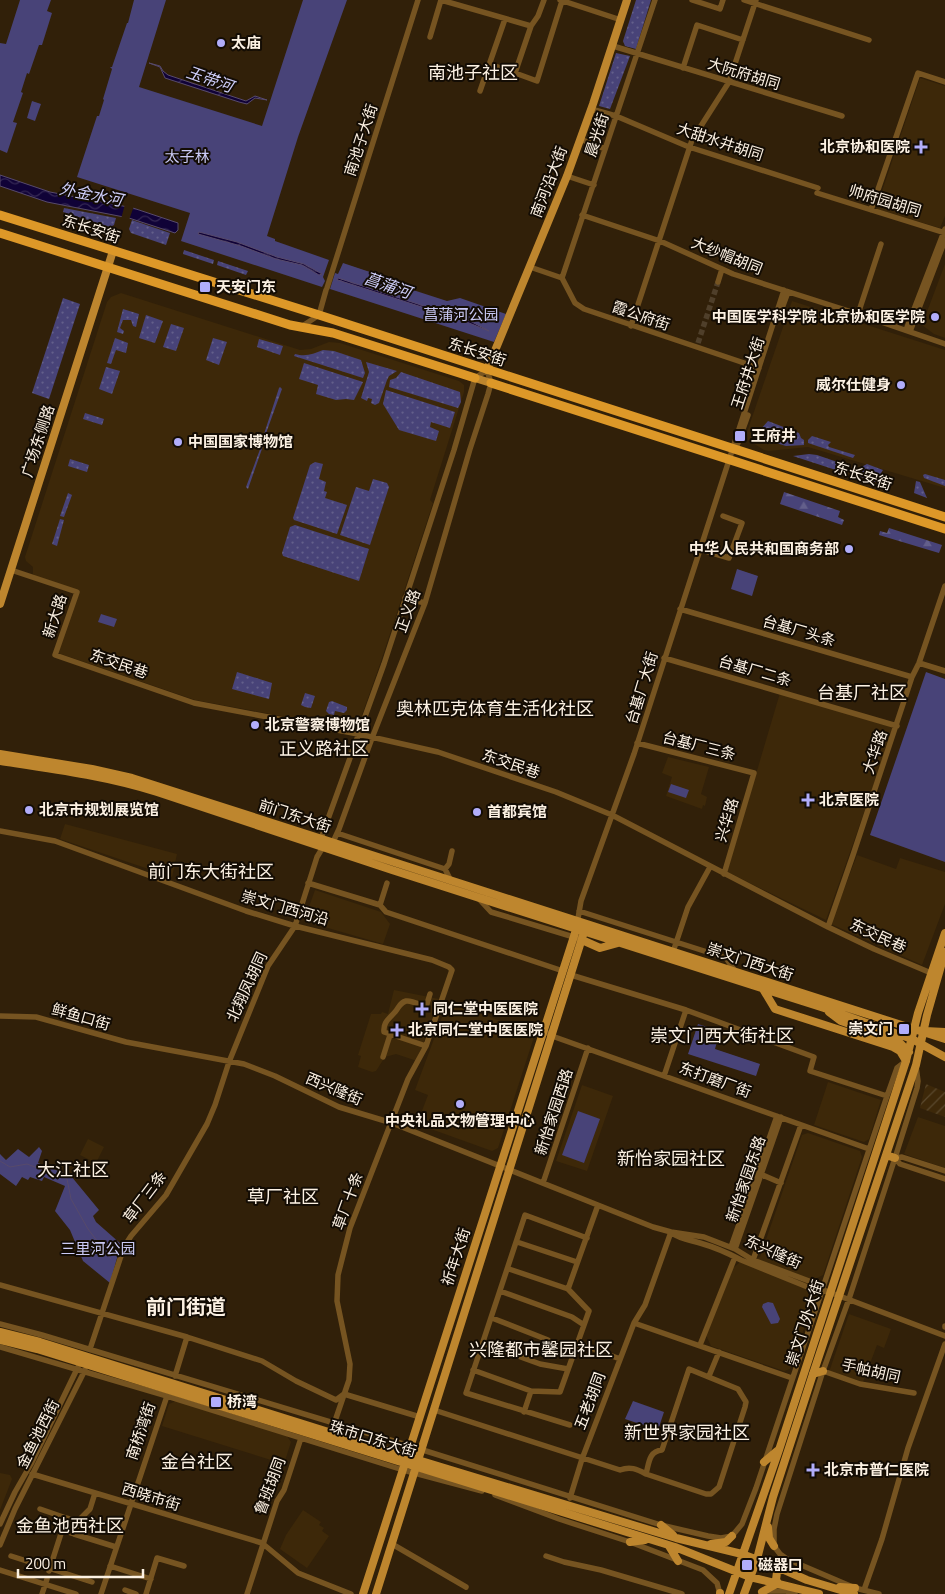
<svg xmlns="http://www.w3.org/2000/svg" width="945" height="1594" font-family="'Titillium Web','Noto Sans SC',sans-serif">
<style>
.built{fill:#3d2809}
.industrial{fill:url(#industrial-furrows)}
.grass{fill:url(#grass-dots)}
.forest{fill:url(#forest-firs)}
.park{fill:#484378}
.water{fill:url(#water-waves);stroke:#574a6b}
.pier{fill:#312009}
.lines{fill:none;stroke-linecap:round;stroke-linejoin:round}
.stream{stroke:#574a6b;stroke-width:1}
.minor-tunnel{stroke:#4f3f2a;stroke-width:5.5;stroke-dasharray:5.5 3;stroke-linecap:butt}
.minor{stroke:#765421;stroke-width:5.5}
.major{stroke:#be862e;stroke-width:8}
.highway{stroke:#dd9828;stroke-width:9}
.poi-dot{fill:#b1adfa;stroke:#130c04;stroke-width:2}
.labels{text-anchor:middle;stroke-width:4;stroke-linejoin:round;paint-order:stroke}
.poi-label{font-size:15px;font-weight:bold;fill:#fcf1e3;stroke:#130c04;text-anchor:start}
.street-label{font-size:15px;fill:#fcf1e3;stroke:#130c04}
.park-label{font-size:15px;fill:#cacaf5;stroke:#130c04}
.water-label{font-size:16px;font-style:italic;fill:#cdcdf8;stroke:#130c04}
.quarter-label{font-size:18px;fill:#fcf1e3;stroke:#130c04}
.district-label{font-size:20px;font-weight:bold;fill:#fcf1e3;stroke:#130c04}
</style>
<defs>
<pattern id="industrial-furrows" width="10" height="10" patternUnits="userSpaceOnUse" patternTransform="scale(1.25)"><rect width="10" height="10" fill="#3d2809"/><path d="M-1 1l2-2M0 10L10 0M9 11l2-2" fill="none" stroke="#5a482d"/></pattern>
<pattern id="grass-dots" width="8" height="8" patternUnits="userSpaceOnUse" patternTransform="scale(1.25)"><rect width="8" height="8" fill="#484378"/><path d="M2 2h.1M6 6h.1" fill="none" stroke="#635f8b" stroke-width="1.8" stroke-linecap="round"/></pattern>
<pattern id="forest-firs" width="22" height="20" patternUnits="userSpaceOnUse" patternTransform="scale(1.25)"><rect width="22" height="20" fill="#484378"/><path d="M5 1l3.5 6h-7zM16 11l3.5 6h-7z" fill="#635f8b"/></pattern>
<pattern id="water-waves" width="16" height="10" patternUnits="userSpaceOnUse" patternTransform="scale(1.25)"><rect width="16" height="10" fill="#100237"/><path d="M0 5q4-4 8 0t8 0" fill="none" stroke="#342754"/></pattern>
</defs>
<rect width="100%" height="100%" fill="#312009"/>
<path class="built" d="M920,78l25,8v130l-5,12 -64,-19z
M945,264v74l-11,-4 -12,-9z
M121,293l179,57 11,-1 18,-7 11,1 119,38 5,4v7l-34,108 3,3 -53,161 -22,62 -3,2 -4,1 -156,-29 -137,-47 21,-62 -43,-14 -3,-3v-7l-7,-6 -1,-4 82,-255 4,-5z
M792,301l153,49v138l-137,-41 -39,4 -5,-1 -16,-10 -1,-8z
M780,693l114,35 -68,192 -99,-48z
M668,757l41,10 -8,27 6,3 -2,9 -2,-1 -1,4 -36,-13 6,-19 -10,-4z
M65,824l112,30 -5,23 -112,-38z
M857,855l39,14 4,-11 45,14v32l-23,61 -91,-41z
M315,890l66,22 9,12 -7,20 -79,-23z
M394,990l45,9 -22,62 -21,-7 -11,3 -9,14 -4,1 -14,-5 3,-11 -3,-1 13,-41h10l1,-2 6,2z
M448,1001l87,33 -37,114 -6,3 -75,-27 11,-29 -13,-5z
M828,1082l53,18 -12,39 -5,3 -50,-17z
M582,1085l31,11 -26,75 -31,-10z
M918,1117l27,9v42l-41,-14z
M808,1133l52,18 2,6 -39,118 -8,4 -5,15 3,8 -23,67 -6,2 -73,-25 -5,-11 26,-66 7,-6 21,-6 42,-122z
M88,1139l16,8 -8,16 -16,-8z
M849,1314l42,15 -7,19 -7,-3 -14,37 -34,-10z
M176,1401l111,35 4,6 -7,22 -122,-38 7,-22z
M0,1473l10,2 2,4 -12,31z
M303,1510l18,12 -2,3 5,3 -2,3 7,5 -22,32 -27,-19 6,-14z"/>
<path class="industrial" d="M926,1084l19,8v25l-25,-9z"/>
<path class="grass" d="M636,0h15l-15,49 -11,-3 -2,-5z
M616,53l14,3 -20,53 -11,-3z
M64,208l52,10 -2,7 -4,2 -47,-15z
M132,220l38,13 -4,12 -35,-12 -2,-4z
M184,250l30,10 -1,4 -30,-10z
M218,261l30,10 -2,4 -29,-10z
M63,298l17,6 -31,95 -17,-6z
M123,309l16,5 -3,13 -3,-1 -2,-6h-8l-3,8 4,3 -1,3 -6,-2z
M146,315l17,6 -8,22 -16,-5z
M171,324l13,4 -8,23 -13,-4z
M115,338l13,5 -2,10 -10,-3 -5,14 -4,-1z
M213,338l14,4 -8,23 -13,-5z
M259,339l24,7 -3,9 -23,-8z
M323,350l11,1 27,9 4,13 -2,5 -69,-22 1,-2c11,3 18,0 28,-4z
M366,362l31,9 -8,5 -2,4 -8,23 -4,2 -4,-2 1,-4 -4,-1 -1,3 -6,-3 8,-26z
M304,363l59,19 -9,18 -8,-1 -10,1 -20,-6 2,-9 -19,-6z
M106,367l14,4 -8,23 -13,-5z
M401,372l59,20 1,10 -3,6 -69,-21 1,-7 6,-2z
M279,388l1,-1 2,2 -17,47 -1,-2z
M386,390l69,22 -5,16 -19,-6 -1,5 9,4 -3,10 -37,-11 -16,-26z
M85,413l19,6 -2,6 -19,-6z
M768,421l31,12 2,5 3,2v5l-18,1 -23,-7 -4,-8z
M812,436l19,6 -3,3 1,2 26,8 -2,3 -45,-15v-3z
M262,444l1,2 -15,43 -2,-2z
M809,454l8,1 32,11v3l-7,3 -49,-16z
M70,459l19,6 -2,7 -19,-6z
M315,462l8,2 -4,15 7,3 -2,9 3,1 -2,6 22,7 -10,29 -43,-14 -1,-2 17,-53z
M867,464l16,6 -8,12 -25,-9z
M925,474l20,6v6l-21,-8 -1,-3z
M373,479l14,4 2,4 -19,58 -30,-10 16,-48 13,4z
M916,481l4,1 7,16 -13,-5z
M68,493l4,2 -8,22 -4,-1z
M60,519l4,1 -7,26 -5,-2z
M295,525l74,24 -10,32 -76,-25 -1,-3 8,-26z
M237,672l35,11 -3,16 -37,-10z
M305,693l10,3 -4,12 -6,-1 -4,-2z
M332,701l15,6v3l-3,3 -9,-2 -1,4 -5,-1 -3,-3 3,-9z"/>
<path class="forest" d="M784,492l56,19 -2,6 6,3 -2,5 -62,-21z
M889,528l53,17 -3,8 -60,-18 1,-4 7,2z"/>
<path class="park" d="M20,0h31l-4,11 5,2 -10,32h-3l-10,29 -2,-1 -6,19 2,1 -10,29 4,1 -10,30 -7,-3v-107l6,1z
M134,0h32l-27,87 123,39 41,-126h44l-49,137 -31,99 8,3v2l54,19 -6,17 2,4 -3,6 -141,-46 9,-28 -113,-36 20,-61h2l5,-16 -1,-1 9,-30 -2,-2h2l15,-44h1z
M32,101l9,3 -6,17 -8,-3z
M343,263l33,11 3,5 68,22 13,-3 46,16 -12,28 -164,-53 5,-16 3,1z
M737,569l21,7 -6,20 -21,-7z
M101,614l16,5 -3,8 -16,-5z
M926,672l19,7v183l-75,-27z
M671,784l18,6 -3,8 -18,-6z
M698,1024l22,7 -5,18 45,15 -4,12 -68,-22z
M578,1111l22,8 -16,44 -22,-8z
M39,1147l3,4 -4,12 33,13 28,34 -6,6 3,6 25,22 -11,39 -27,-22 -13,-31 -15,-19 10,-25 -21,-9 -2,4 -12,-4 -2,3 -6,-3 -6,9 -16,-12v-20l6,6 12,-11 11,8z
M768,1302l5,1 7,16 -2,4 -7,1 -9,-17 1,-3z
M633,1401l31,11 -6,18 -33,-11z"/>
<path class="water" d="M149,63l11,3 3,5 5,4 78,26 9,-5 12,4 -12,-2 -8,6 -8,-2 -74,-24 -5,-11z
M0,175l50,17 83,16 45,15v7l-3,3 -46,-15 -82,-16 -47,-16z
M199,232l38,10 40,15 27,7 18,10 -3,1 -17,-10 -26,-6 -35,-13 -43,-12z
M338,278l132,43 19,10 -30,-12 -121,-39h-1z"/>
<path class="pier" d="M125,204l9,2 -5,14 -8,-1z"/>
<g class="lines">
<path class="stream" d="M0,1161l10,6 17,-3 40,15 4,20 17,30 23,30"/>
<path class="minor-tunnel" d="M698,343l20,-61"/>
<path class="minor" d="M441,0l90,26
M560,0l61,20
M692,0l28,9 3,-9
M744,0l125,40
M430,37l11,-37
M613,46l229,70
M489,64l26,9 16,-47 7,-10 6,-16
M683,68l14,-43 46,15
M515,73l22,8 25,-80
M480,91l25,-72
M591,109l25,7 73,31 129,41
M580,139l25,10
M567,176l27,9
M817,193l128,40
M871,210l47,-137 27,9
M582,215l78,26 73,33 125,40 87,30
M530,267l32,11 13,25 9,6 175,59
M562,278l93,-278
M718,282l4,-13
M327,288l91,-288
M781,311l7,-19
M858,314l23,-70
M631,326l61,-186 37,-58 27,-82
M301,327l18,-12 7,-25
M911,329l34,-89
M906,330l39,-101
M735,451l13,-36
M699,549l30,9 13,-35 -19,-7
M11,570l66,22 -22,63 139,48 164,31 80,18 118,40 56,23 216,112 46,22 57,24
M405,598l20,5
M680,609l232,68
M664,658l233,68
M919,663l26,8
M637,743l117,30 -30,101
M0,831l55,10 191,70 49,15 137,34 17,7 3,3 -26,76 -18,33 -58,149 -12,47 -1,26 13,63 -1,16 -15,44
M337,833l108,36 6,12
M445,869l4,-5 3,-13
M308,883l72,22
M387,883l-7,22 6,7 177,59
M479,899l12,13 86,26
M579,911l147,47 9,13
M828,927l25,-72 59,-178 7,-14 26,-77
M576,930l5,-29 53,-147 150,-464
M673,952l15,-45 22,-40
M571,975l115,35 128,47 -4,14 77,25
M0,1016l36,1 90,25 118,22 31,12 64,31 53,16 261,104 18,5 33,5 31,12 18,11 64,24 4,5 124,47
M543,1030l9,6 317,113
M426,1046l-42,-14c-1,-10 5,-13 11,-20 4,-4 4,-9 11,-11 6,-1 14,4 20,6l4,-13
M383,1057l7,-22
M664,1076l22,-66
M895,1158l5,6 45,15
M895,1158l7,-1 43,14
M758,1173l23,10
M543,1183l45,-135
M673,1234c8,5 17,6 27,9 14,4 28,10 41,17l74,30 6,-1
M517,1242l60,20
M731,1247l46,-131
M735,1249l46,-132
M753,1260l48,-135
M0,1285l187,52 75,24 34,20 40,19 8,-6 76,23
M568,1289l30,-84
M500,1291l72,26 12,8
M492,1318l56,22
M634,1323l158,55
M0,1324l42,11 368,111 251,79 47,11 13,2 11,-2 10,-12 14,-36 131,-392 10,-28 9,-7
M945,1326v1
M483,1343l57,21 28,5
M578,1343l42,16
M700,1345l35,-88
M0,1347l167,49 236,74 79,21
M90,1349l34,-102 7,-11 35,-41 41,-71 8,-19 14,-43 39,-96 27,-40 22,-69 6,-10 10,-5 6,-13 33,-91 53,-135 45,-154 18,-55 3,-11 -4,-13 -12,8 -21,72 -70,214 -60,166 -3,9 1,4
M473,1370l58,21 29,1 29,-81 -21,-22 -59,-20
M823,1371l37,13 54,9
M175,1376l12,-39
M709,1376l10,-24
M434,1410l186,60c10,-4 17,-1 26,4l60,20h5l8,-7 26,-80 1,-5 -8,-13 -49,-20 -27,81c-13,1 -13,13 -16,24
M524,1412l7,-21
M570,1425l-104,-32 59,-178 62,23
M32,1474l230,69 36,30 53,21
M495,1495l64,24 71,23 73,28 14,13 3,11
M570,1498l12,-39 52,-136 11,-18 26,-73
M40,1509l26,9
M78,1521l12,-12 5,-16
M0,1524l15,-32 16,-28 47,-97
M74,1534l42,13
M392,1544l74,43
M0,1545l15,-36 70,-139
M11,1556l81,26
M546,1556l18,6 37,8 81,24
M110,1566l41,13
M0,1570l76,24
M49,1571l17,-53 12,3 -4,13 -12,-4
M125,1590l11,4
M864,1590l18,-51 26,-91 37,-104
M766,1591h20l9,3
M42,1594l5,-15
M101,1594l66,-198
M146,1594l11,-36 27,8
M247,1594l30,-93 7,-11 17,-52
M879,1594l-24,-6 -68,-29 -7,-5 -6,-8v-17l3,-15 46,-143 26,-72 46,-141 22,-70 1,-7 -2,-15"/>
<path class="major" d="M487,370l80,-194 26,-72 34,-104
M475,378l16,5
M0,604l113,-353
M0,754l92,15 40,9 813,261
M0,761c53,8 106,15 157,31l235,78 432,138 88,31 33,18
M582,940l18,8 18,-5
M763,989l12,20 118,38 7,4 6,10
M829,1012l12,9 57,20 11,11
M925,1031l20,1
M886,1155l9,3
M0,1332l40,10 378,118 258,78 66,16 40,15 25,11 47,14
M0,1340l37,9 638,198 75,30 69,17
M813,1374l10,-3
M334,1424l14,13
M764,1462l13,-11
M661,1525l12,10
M768,1527l1,11 5,8
M630,1542l15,-2
M711,1544l15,-2 6,-6
M669,1546l9,15
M840,1587l15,1
M762,1592l16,-9 -2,-3 1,-8 5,-3
M720,1593v1
M363,1594l213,-664
M376,1594l208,-662
M729,1594l50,-144 127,-389 12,-48 27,-80
M744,1594l13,-35 16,-62 40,-123 103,-309 11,-50 18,-63"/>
<path class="highway" d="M0,215l319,100 626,202
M0,233l290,92 43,8 142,45
M491,383l454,146"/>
</g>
<g class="poi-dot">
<circle cx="221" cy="43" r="5"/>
<path d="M918.5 139.5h5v5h5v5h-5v5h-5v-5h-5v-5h5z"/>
<rect x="199" y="281" width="12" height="12" rx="2.5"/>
<circle cx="935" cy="317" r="5"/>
<circle cx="901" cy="385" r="5"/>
<rect x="734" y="430" width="12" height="12" rx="2.5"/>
<circle cx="178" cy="442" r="5"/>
<circle cx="849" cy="549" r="5"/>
<circle cx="255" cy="725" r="5"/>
<path d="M805.5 792.5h5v5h5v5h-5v5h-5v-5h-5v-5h5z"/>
<circle cx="29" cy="810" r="5"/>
<circle cx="477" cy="812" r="5"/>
<path d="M419.5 1001.5h5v5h5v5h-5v5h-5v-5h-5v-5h5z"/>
<rect x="898" y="1023" width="12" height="12" rx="2.5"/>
<path d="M394.5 1022.5h5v5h5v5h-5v5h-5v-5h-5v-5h5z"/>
<circle cx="460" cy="1104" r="5"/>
<rect x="210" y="1396" width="12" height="12" rx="2.5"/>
<path d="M810.5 1462.5h5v5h5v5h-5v5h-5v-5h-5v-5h5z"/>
<rect x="741" y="1559" width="12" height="12" rx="2.5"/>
</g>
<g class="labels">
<g class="poi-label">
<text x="231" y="48">太庙</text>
<text x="910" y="152" text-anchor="end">北京协和医院</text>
<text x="216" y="292">天安门东</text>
<text x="925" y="322" text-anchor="end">中国医学科学院 北京协和医学院</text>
<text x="891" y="390" text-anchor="end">威尔仕健身</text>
<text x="751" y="441">王府井</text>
<text x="188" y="447">中国国家博物馆</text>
<text x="839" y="554" text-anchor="end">中华人民共和国商务部</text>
<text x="265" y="730">北京警察博物馆</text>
<text x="819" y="805">北京医院</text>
<text x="39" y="815">北京市规划展览馆</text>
<text x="487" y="817">首都宾馆</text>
<text x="433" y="1014">同仁堂中医医院</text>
<text x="893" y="1034" text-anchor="end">崇文门</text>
<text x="408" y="1035">北京同仁堂中医医院</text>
<text x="460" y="1126" text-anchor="middle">中央礼品文物管理中心</text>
<text x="227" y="1407">桥湾</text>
<text x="824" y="1475">北京市普仁医院</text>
<text x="758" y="1570">磁器口</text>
</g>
<g class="street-label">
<text transform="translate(744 74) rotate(17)" y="5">大阮府胡同</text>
<text transform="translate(597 135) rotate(-72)" y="5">晨光街</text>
<text transform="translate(361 140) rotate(-72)" y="5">南池子大街</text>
<text transform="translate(720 142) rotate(18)" y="5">大甜水井胡同</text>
<text transform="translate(549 182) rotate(-69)" y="5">南河沿大街</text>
<text transform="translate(885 201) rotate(17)" y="5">帅府园胡同</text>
<text transform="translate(91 229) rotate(18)" y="5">东长安街</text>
<text transform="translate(727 256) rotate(22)" y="5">大纱帽胡同</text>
<text transform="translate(641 316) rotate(19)" y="5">霞公府街</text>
<text transform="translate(477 352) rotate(18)" y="5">东长安街</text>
<text transform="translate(748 373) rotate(-72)" y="5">王府井大街</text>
<text transform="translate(38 441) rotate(-72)" y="5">广场东侧路</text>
<text transform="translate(863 476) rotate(18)" y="5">东长安街</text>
<text transform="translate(408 611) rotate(-70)" y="5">正义路</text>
<text transform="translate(55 616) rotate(-72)" y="5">新大路</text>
<text transform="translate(799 631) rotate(16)" y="5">台基厂头条</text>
<text transform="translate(119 664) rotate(19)" y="5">东交民巷</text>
<text transform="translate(755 671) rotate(16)" y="5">台基厂二条</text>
<text transform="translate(642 688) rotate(-73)" y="5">台基厂大街</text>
<text transform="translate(699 746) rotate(14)" y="5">台基厂三条</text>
<text transform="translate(875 752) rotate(-71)" y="5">大华路</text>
<text transform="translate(511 764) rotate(19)" y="5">东交民巷</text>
<text transform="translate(295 816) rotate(18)" y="5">前门东大街</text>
<text transform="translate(727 820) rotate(-73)" y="5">兴华路</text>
<text transform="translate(285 908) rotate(16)" y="5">崇文门西河沿</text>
<text transform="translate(878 936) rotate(25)" y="5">东交民巷</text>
<text transform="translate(750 962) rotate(18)" y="5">崇文门西大街</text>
<text transform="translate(247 987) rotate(-65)" y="5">北翔凤胡同</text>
<text transform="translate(81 1017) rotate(16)" y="5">鲜鱼口街</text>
<text transform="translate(715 1080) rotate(20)" y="5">东打磨厂街</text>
<text transform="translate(334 1089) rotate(23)" y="5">西兴隆街</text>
<text transform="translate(554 1112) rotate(-72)" y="5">新怡家园西路</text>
<text transform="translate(746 1179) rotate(-71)" y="5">新怡家园东路</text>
<text transform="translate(145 1197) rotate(-53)" y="5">草厂三条</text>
<text transform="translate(348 1201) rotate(-70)" y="5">草厂十条</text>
<text transform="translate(773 1252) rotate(24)" y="5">东兴隆街</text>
<text transform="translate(456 1257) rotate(-72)" y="5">祈年大街</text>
<text transform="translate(805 1323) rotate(-72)" y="5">崇文门外大街</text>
<text transform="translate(871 1371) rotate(13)" y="5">手帕胡同</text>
<text transform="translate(590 1401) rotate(-69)" y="5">五老胡同</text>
<text transform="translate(141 1431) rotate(-71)" y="5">南桥湾街</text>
<text transform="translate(38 1434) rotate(-63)" y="5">金鱼池西街</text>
<text transform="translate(373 1439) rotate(17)" y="5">珠市口东大街</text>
<text transform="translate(270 1486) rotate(-69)" y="5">鲁班胡同</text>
<text transform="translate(151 1497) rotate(17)" y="5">西晓市街</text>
</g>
<g class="park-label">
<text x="187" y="162">太子林</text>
<text x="461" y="320">菖蒲河公园</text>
<text x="98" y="1254">三里河公园</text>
</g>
<g class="water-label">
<text transform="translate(210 79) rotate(19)" y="6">玉带河</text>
<text transform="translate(91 194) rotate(11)" y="6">外金水河</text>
<text transform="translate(388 285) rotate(19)" y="6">菖蒲河</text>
</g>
<g class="quarter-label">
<text x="473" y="79">南池子社区</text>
<text x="862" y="699">台基厂社区</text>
<text x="495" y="715">奥林匹克体育生活化社区</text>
<text x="324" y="755">正义路社区</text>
<text x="211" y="878">前门东大街社区</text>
<text x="722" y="1042">崇文门西大街社区</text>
<text x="671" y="1165">新怡家园社区</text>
<text x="73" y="1176">大江社区</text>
<text x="283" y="1203">草厂社区</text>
<text x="541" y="1356">兴隆都市馨园社区</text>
<text x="687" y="1439">新世界家园社区</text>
<text x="197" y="1468">金台社区</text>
<text x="70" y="1532">金鱼池西社区</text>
</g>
<g class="district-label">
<text x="186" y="1314">前门街道</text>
</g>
</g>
<path d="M18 1569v8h125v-8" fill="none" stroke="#fcf1e3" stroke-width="2.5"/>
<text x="25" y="1569" font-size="15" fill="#fcf1e3" stroke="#130c04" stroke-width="4" paint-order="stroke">200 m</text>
</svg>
